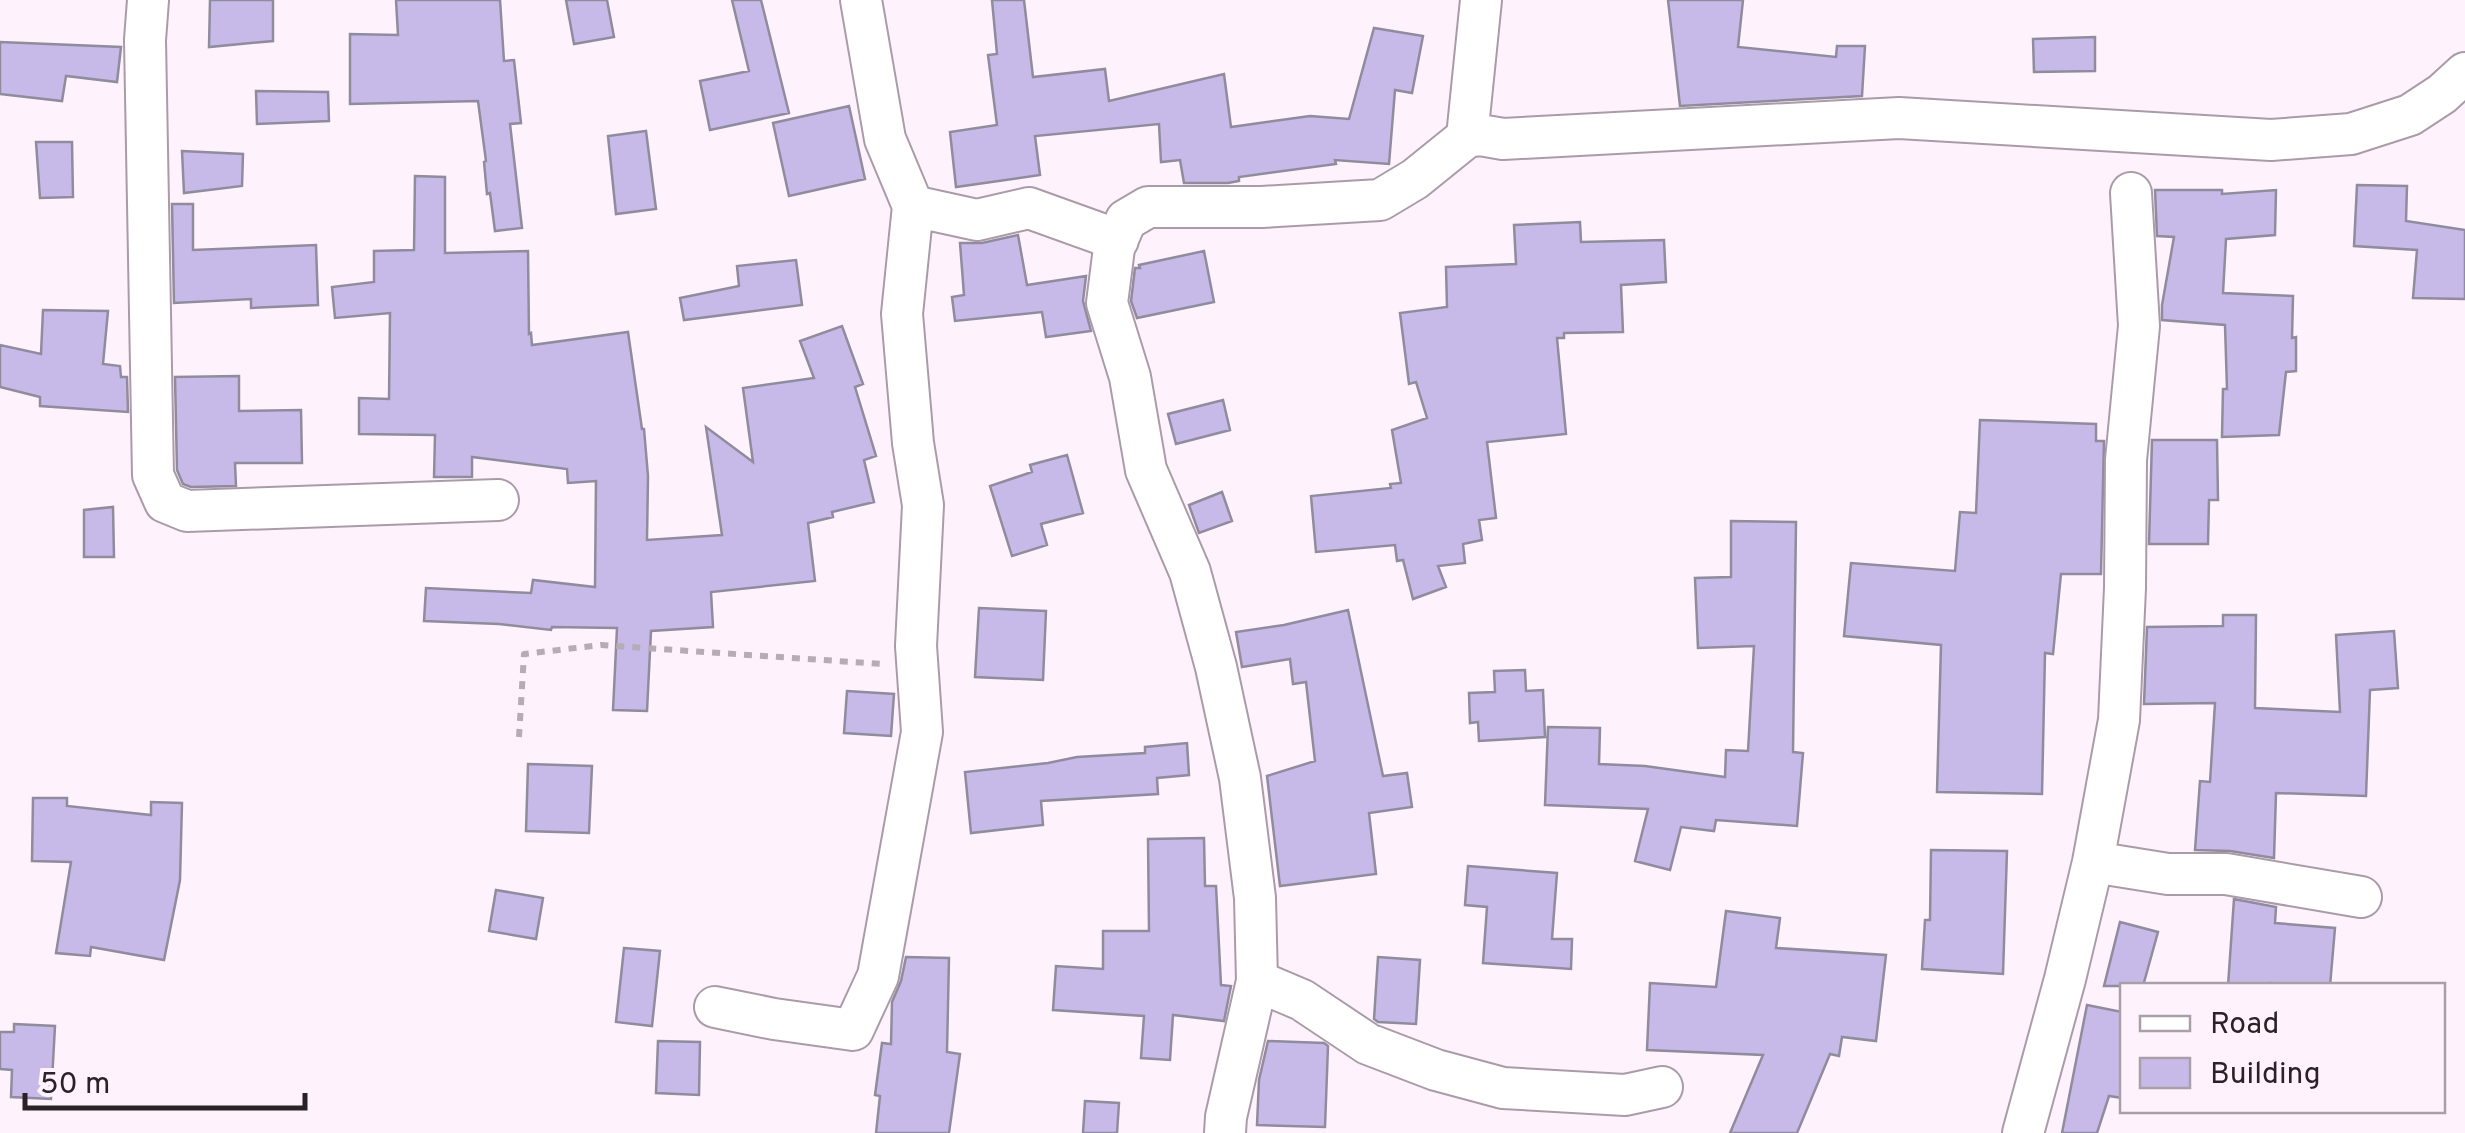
<svg xmlns="http://www.w3.org/2000/svg" width="2465" height="1133" font-family="Overpass,sans-serif">
<style>
.building{fill:#c8bae8;stroke:#908b9d;stroke-width:2.5}
.lines{fill:none;stroke-linecap:round;stroke-linejoin:round}
.street-casing{stroke:#ab9ba9;stroke-width:44}
.path{stroke:#b6acb5;stroke-width:6;stroke-dasharray:8 8;stroke-linecap:butt}
.street{stroke:#fff;stroke-width:40}
</style>
<rect width="100%" height="100%" fill="#fef3fd"/>
<path class="building" d="M210,0h63v41l-64,6z
M396,0h104l4,61 10,-1 7,63 -11,1 12,104 -27,3 -5,-38 -3,1 -3,-32 2,-1 -8,-60 -128,3v-70l48,1z
M566,0h41l7,37 -40,7z
M732,0h29l28,113 -79,17 -10,-49 49,-10z
M992,0h32l9,77 72,-8 4,32 115,-27 7,53 79,-11 39,3 25,-91 49,8 -11,57 -17,-3 -6,74 -54,-4 1,4 -97,13v4l-11,2h-44l-4,-23 -19,2 -2,-38 -124,12 5,39 -84,12 -6,-55 47,-7 -9,-70 9,-1z
M1668,0h75l-5,47 98,10 1,-11h28l-3,50 -182,10z
M2095,37v34l-61,1 -1,-33z
M0,42l121,5 -4,35 -51,-6 -4,25 -62,-7z
M256,91l72,1 1,29 -72,3z
M849,106l16,73 -76,17 -16,-73z
M646,131l10,78 -40,5 -8,-78z
M36,142h36l1,55 -33,1z
M182,151l61,3 -1,32 -58,7z
M415,176l30,1v76l83,-2 1,83 2,-1 1,12 96,-13 14,97h2l4,47 -1,64 75,-5 -16,-108 47,35 -10,-74 71,-10 -14,-37 42,-15 21,58 -8,3 21,69 -12,4 10,42 -42,10 1,5 -25,6 7,58 -104,11 2,35 -62,4 -4,80 -34,-1 4,-82 -65,-1 -1,3 -52,-6 -75,-3 2,-33 105,5 2,-13 62,7 1,-106 -28,2 -1,-14 -95,-12v20h-38l1,-42 -76,-1v-36l30,1 1,-86 -55,5 -3,-31 42,-5v-31l40,-1z
M2357,185l50,1 -1,35 59,9v69l-52,-1 4,-48 -63,-4z
M2155,190h67v4l54,-4 -1,45 -49,4 -3,54 70,3 -1,42 4,-1v34l-10,1 -7,63 -57,2 1,-48h4l-2,-64 -63,-5v-15l12,-68 -17,-1z
M172,204h21v46l123,-5 2,60 -67,3v-9l-77,4z
M1580,222l1,20 83,-2 2,42 -45,3 2,47 -59,1v5h-7l9,96 -79,8 9,76 -17,2 3,20 -19,4 2,19 -27,3 8,21 -33,12 -10,-39 -6,1 -2,-16 -79,7 -5,-56 80,-8 -1,-4 11,-1 -9,-53 35,-12 -11,-36 -7,2 -9,-71 47,-6 -1,-40 70,-3 -2,-39z
M1018,235l9,50 59,-9 -3,25 8,30 -45,6 -4,-25 -87,9 -3,-24 12,-2 -4,-52h22z
M1204,251l10,51 -77,16 -6,-17 4,-33h5l-1,-3z
M796,260l6,45 -118,15 -4,-22 59,-12 -2,-20z
M43,310l65,1 -5,53 17,2 1,11h6l1,35 -88,-6v-9l-40,-10v-42l41,9z
M239,376v35l62,-1 1,53h-67l1,23 -45,1 -8,-3 -6,-14 -2,-93z
M1223,400l7,30 -54,14 -8,-30z
M1980,420l116,4v17h8l-3,133h-40l-8,80 -8,-1 -3,141 -105,-2 4,-147 -97,-9 7,-73 104,8 5,-59 16,1z
M2152,440h65l1,60h-9l-1,44h-59z
M1067,455l16,58 -42,11 6,21 -35,11 -22,-70 42,-14 -2,-7z
M1222,492l10,29 -33,12 -10,-28z
M113,507l1,50h-30v-47z
M1731,521l65,1 -3,230 10,1 -6,73 -81,-6 -2,11 -33,-4 -11,43 -35,-9 13,-52 -103,-4 3,-78 52,1 -1,36 46,2 80,11 1,-27 22,1 6,-105 -56,2 -3,-70 36,-1z
M979,608l67,3 -3,69 -68,-3z
M1348,610l35,166 24,-3 5,34 -43,6 7,61 -96,12 -13,-110 48,-15 -9,-79 -13,2 -3,-25 -48,8 -6,-35 48,-7z
M2223,615h33l-1,93 85,4 -4,-77 58,-4 4,57 -28,2 -4,106 -90,-3 -2,65 -44,-7 -35,-1 5,-69 10,1 5,-79 -71,1 3,-77 76,-1z
M1525,670l1,21 17,-1 2,47 -66,4 -1,-19 -8,1 -1,-30 26,-1 -1,-21z
M847,691l47,3 -3,42 -47,-3z
M1187,743l2,32 -32,3 1,16 -117,7 2,24 -72,8 -6,-61 83,-9 29,-6 68,-4v-6z
M528,764l64,2 -3,67 -63,-2z
M33,798h34v8l84,9v-13l31,1 -2,77 -16,80 -73,-13 -1,9 -34,-3 15,-91 -39,-1z
M1204,838l1,48h11l5,99 10,1 -7,35 -51,-6 -3,45 -29,-2 3,-42 -91,-6 3,-44 47,3v-38h46l-1,-92z
M1931,850l76,1 -4,123 -81,-5 3,-49h5z
M1468,866l89,7 -5,66h20l-1,30 -88,-6 4,-56 -22,-2z
M496,890l47,8 -7,41 -47,-8z
M2234,899l42,8 -1,16 60,5 -5,58 -60,-3v3h-42z
M1726,911l54,7 -4,30 110,7 -10,86 -34,-4 -3,19 -9,-2 -33,79h-67l33,-78 -116,-5 3,-67 66,4z
M2120,922l38,10 -15,54h-39z
M624,948l36,3 -8,75 -36,-4z
M906,957l43,1 -2,94 13,2 -11,79h-73l4,-37 -5,-1 7,-52 9,1 1,-42 9,-21z
M1378,957l42,3 -4,64 -38,-2 -4,-3z
M2087,1005l35,7v86l-13,-2 -12,37h-35z
M14,1024l41,2 -4,73 -40,-2 1,-27 -12,-1v-37h14z
M658,1041l42,1 -1,53 -43,-2z
M1268,1041l56,2 4,3 -3,81 -68,-2 2,-45z
M1085,1101l34,2 -2,30h-34z"/>
<g class="lines">
<defs>
<path id="street" d="M148,0l-3,40 8,435 12,27 22,9 311,-11
M861,0l24,139 28,67 64,14 52,-12 89,32
M1467,137l14,-137
M2093,862l75,12h58l135,23
M715,1007l59,12 79,11 25,-54 44,-244 -6,-86 7,-141 -10,-62 -11,-129 11,-108
M1662,1087l-37,8 -122,-7 -67,-18 -68,-26 -66,-44 -45,-19 -2,-83 -15,-120 -24,-111 -26,-95 -44,-102 -16,-93 -23,-74 7,-55 12,-28 22,-13h114l118,-7 35,-21 52,-42 13,-2 23,4 396,-21 372,22 80,-6 59,-19 32,-21 23,-21
M1225,1133l1,-16 31,-136
M2023,1133l42,-154 28,-117 26,-142 6,-132 1,-128 13,-134 -8,-133"/>
</defs>
<use href="#street" class="street-casing"/>
<path class="path" d="M519,737l5,-83 77,-9 281,19"/>
<use href="#street" class="street"/>
</g>
<rect x="2120" y="983" width="325" height="130" fill="#fef3fd" stroke="#a99fa8" stroke-width="2.5"/>
<rect x="2140" y="1016" width="50" height="15" fill="#ffffff" stroke="#a99fa8" stroke-width="2.5"/>
<text x="2210" y="1033" font-size="30" fill="#292228">Road</text>
<rect x="2140" y="1058" width="50" height="30" fill="#c8bae8" stroke="#a99fa8" stroke-width="2.5"/>
<text x="2210" y="1083" font-size="30" fill="#292228">Building</text>
<path d="M25 1093v15h280v-15" fill="none" stroke="#292228" stroke-width="5"/>
<text x="40" y="1093" font-size="30" fill="#292228" stroke="#fef3fd" stroke-width="8" paint-order="stroke">50 m</text>
</svg>
